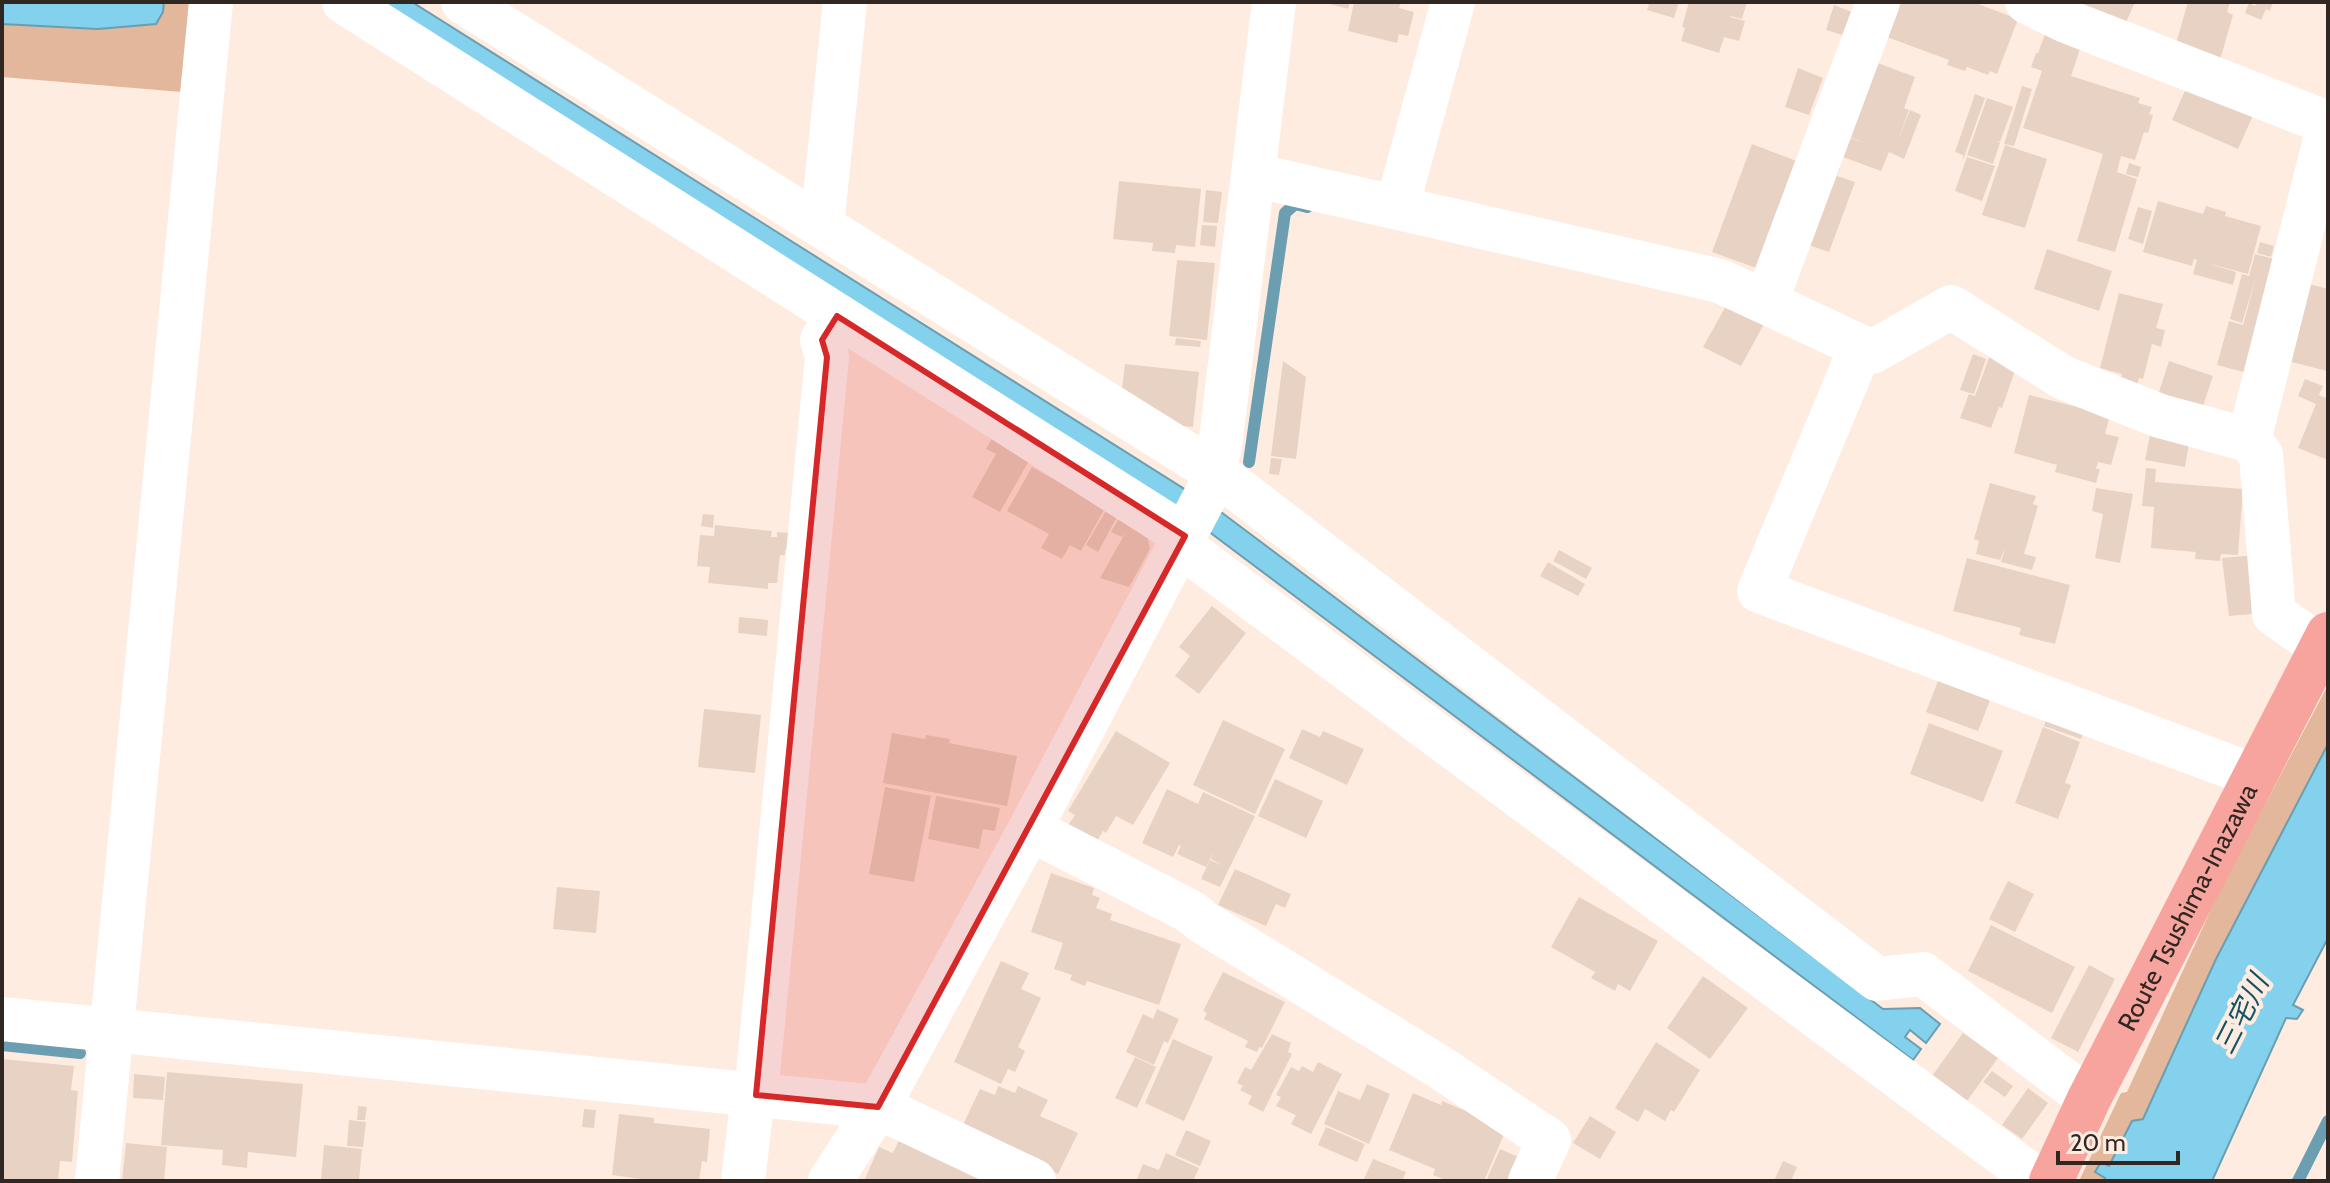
<svg xmlns="http://www.w3.org/2000/svg" width="2330" height="1183" font-family="Cabin,'Noto Sans JP',sans-serif">
<style>
.green{fill:#e2b79b}
.water{fill:#84d1ed;stroke:#6b9eb0;stroke-width:2}
.lines{fill:none;stroke-linecap:round;stroke-linejoin:round}
.stream{stroke:#6b9eb0;stroke-width:12}
.building{fill:#e8d2c3}
.minor{stroke:#fff;stroke-width:44}
.major{stroke:#f6a49d;stroke-width:44}
.marked{fill:#d62828;fill-opacity:0.2;stroke:#d62828;stroke-width:6;stroke-linejoin:round}
.labels{text-anchor:middle;stroke-width:8;stroke-linejoin:round;paint-order:stroke}
.street-label{font-size:26px;fill:#302722;stroke:#ffece0}
.water-label{font-size:28px;font-style:italic;fill:#135366;stroke:#ffece0}
</style>
<rect width="100%" height="100%" fill="#ffece0"/>
<path class="green" d="M164,2h30l-12,90 -180,-15v-53l96,5 58,-5 7,-12z
M2328,685v59l-112,215 -73,160 -11,2 -23,46 -8,-5 -6,9 10,7 -1,3h-25l42,-88 6,-1 93,-202z"/>
<path class="water" d="M2,2h162l-1,10 -7,12 -58,5 -96,-5z
M372,2h40l809,510 662,497 37,-1 20,16 -14,19 -16,-13 -5,7 16,12 -8,11 -737,-553z
M2328,744v194l-35,67 10,5 -6,9 -11,-1 -74,163h-108l1,-3 -10,-6 6,-10 8,4 23,-45 11,-2 73,-160z"/>
<g class="lines">
<path class="stream" d="M1249,462l36,-249 10,-9 12,3
M2,1045l78,8
M2298,1181l30,-60"/>
</g>
<path class="building" d="M1323,2h27l-2,7z
M1354,2h47l-2,6 15,4 -6,24 -9,-2 -2,9 -49,-12z
M1642,2h37l-5,16 -27,-8 2,-5z
M1689,2h58l-5,17 -11,-3 -1,1 15,4 -6,20 -15,-4 -5,16 -38,-12 4,-13 -3,-1z
M1900,2h73l45,17 -21,55 -7,-3 -2,4 -21,-8 -2,4 -18,-6 2,-5 -62,-23z
M2070,2h65l-11,25z
M2188,2h42l-3,10 6,3 -13,45 -45,-13z
M2257,2h16l-3,9 -4,-2 -5,11 -16,-7 4,-10 6,3z
M1834,5l23,9 -8,23 -23,-7z
M2047,29l36,11 -12,36 69,22 -2,5 14,4 -3,7 4,1 -5,18 -4,-1 -9,28 -14,-4 -4,16 20,7 -22,73 -38,-11 26,-87 -80,-26 19,-57 -11,-4 5,-14h2z
M1875,62l40,15 -11,31 5,2 -12,33 13,-33 11,5 -17,44 -15,-7 -8,19 -38,-14 7,-19 15,5 -18,-7z
M1798,68l25,10 -14,37 -24,-8z
M2188,84l66,29 -16,36 -66,-29z
M2022,86l10,3 -18,57 -10,-2z
M1975,94l10,4 -22,62v-5l-8,-3z
M1987,98l26,9 -13,35 -4,-1 4,2 -7,21 -26,-9z
M1752,144l47,18 -40,107 -47,-17z
M2005,145l42,14 -22,69 -43,-13z
M1967,157l28,9 -13,35 -27,-10z
M2129,163l12,4 -3,10 -12,-3z
M1832,165l8,3 -3,8 18,6 -26,70 -26,-9z
M1119,181l82,8 -6,58 -19,-2 -1,8 -23,-2 1,-8 -40,-4z
M1206,190l16,2 -4,31 -15,-1z
M2158,201l45,13 3,-8 20,6 -1,4 36,10 -13,48 -45,-12 33,10 -3,13 -40,-11 4,-14 -3,-1 -2,7 -49,-14z
M2138,207l14,4 -9,33 -15,-5z
M1202,225l15,1 -2,21 -15,-2z
M2260,242l14,4 -3,11 -14,-4z
M2047,249l65,22 -13,40 -65,-22z
M2255,254l27,7 -31,113 -34,-9 12,-44 14,4 13,-48 -14,46 -12,-4 12,-45 7,2z
M1177,260l38,3 -8,77 -38,-4z
M2305,283l23,6 -1,82 -43,-11z
M2119,293l44,11 -7,24 9,2 -4,17 -9,-3 -9,35 -4,-1 -2,6 -17,-4 2,-6 -22,-6z
M1727,304l37,20 -23,42 -38,-19z
M1176,338l25,3 -1,6 -25,-2z
M1991,352l27,10 -16,46 -3,-1 -8,21 -31,-10 9,-24 6,2z
M1973,354l13,5 -12,35 -14,-4z
M1283,361l23,16 -10,82 -25,-3z
M2169,361l44,15 -11,33 -44,-14z
M1125,364l74,8 -6,55 -11,-1 -60,-37z
M2305,379l18,7 -4,9 9,4v61l-30,-12 18,-44 -18,-8z
M2029,395l81,20 -5,19 14,3 -8,28 -13,-3 -2,7h4l-4,14 -41,-11 2,-7 -43,-12z
M2151,430l39,7 -5,30 -40,-7z
M992,438l38,21 -30,53 -28,-15 24,-43 -10,-5z
M1271,458l11,1 -3,16 -10,-1z
M1032,467l73,41 -24,43 -11,-6 -8,14 -21,-11 8,-14 -42,-23z
M2146,468l10,1 -1,13 88,7 -5,66 -17,-1 -1,7 -25,-2 1,-7 -45,-4 3,-41 -12,-1z
M1990,483l46,13 -3,8 5,2 -14,48 12,3 -4,13 -31,-8 4,-14 -5,12 -24,-6 3,-13 -5,-2z
M2096,488l37,6 -13,69 -25,-5 8,-44 -11,-3z
M1107,509l11,6 -20,37 -12,-7z
M703,514l11,1 -1,13 -12,-2z
M1120,516l26,14 4,19 -21,38 -29,-9 27,-48 -5,7 -11,-5z
M715,525l57,6 -1,6h6v-5l13,1 -2,17h-3v5h-5l-3,28h-9v6l-60,-6 2,-16 -13,-1 3,-31 14,1z
M1559,550l33,18 -6,11 -33,-18z
M2256,555l7,58 -34,3 -7,-58z
M1967,558l103,27 -15,59 -36,-9 2,-7 -68,-17z
M1548,562l37,22 -7,12 -38,-20z
M1212,606l34,27 -47,61 -24,-18 15,-20 -11,-9z
M739,617l29,3 -1,16 -29,-3z
M1940,676l52,19 -14,36 -52,-19z
M704,709l57,6 -6,58 -57,-6z
M2049,711l37,14 -5,14 -37,-13z
M1223,720l62,29 -30,65 -62,-29z
M1929,723l74,28 -20,51 -73,-28z
M2043,727l37,15 -15,41 6,2 -13,34 -43,-16z
M1302,729l18,8 3,-6 41,18 -17,36 -58,-27z
M1116,731l54,32 -37,62 -17,-9 -10,17 -3,-2 -11,18 -29,-16 12,-18 -7,-4z
M892,733l33,6 1,-4 24,4 -1,4 68,13 -10,50 -124,-23z
M1275,779l48,22 -17,37 -48,-22z
M885,787l46,9 -17,86 -45,-8z
M1167,789l31,15 5,-12 52,24 -35,71 -19,-8 9,-19 14,6 -13,-7 3,-7 -8,15 -29,-13 4,-8 -2,-1 -6,12 -31,-14z
M936,796l64,12 -5,23 -12,-2 -4,20 -51,-10z
M1235,869l56,25 -6,14 -9,-4 -10,22 -48,-21z
M1051,873l43,15 -2,7 8,3 -4,10 16,6 -2,6 71,24 -22,61 -72,-24 -2,5 -15,-6 2,-5 -18,-6 9,-26 -32,-11z
M2008,881l26,13 -19,38 -26,-13z
M557,887l43,4 -4,42 -43,-4z
M1579,897l79,44 -28,50 -12,-7 -3,7 -24,-13 4,-6 -44,-25z
M1991,925l84,42 -23,46 -84,-42z
M1001,961l28,12 -8,16 20,9 -23,49 7,4 -10,21 -7,-3 -7,15 -47,-22z
M2089,965l26,14 -37,73 -27,-14z
M1223,972l62,30 -23,46 -3,-1 -2,5 -12,-5 3,-6 -44,-22 3,-6 -4,-2z
M1703,976l45,32 -38,51 -43,-31z
M1157,1009l22,10 -11,24 -4,-2 -10,24 -28,-13 17,-38 10,5z
M1963,1033l35,25 -31,43 -35,-25z
M1272,1034l19,9 -3,9 4,2 -29,58 -15,-8 4,-8 -12,-6 3,-4 -6,-3 8,-16 6,3z
M1173,1039l40,18 -29,64 -39,-18z
M1656,1042l44,28 -26,42 -3,-2 -6,11 -20,-12 -7,13 -23,-14z
M1135,1057l21,10 -19,41 -22,-10z
M2,1059l72,7 -3,24 7,1 -6,71 -12,-1 -2,20h-56z
M1318,1062l24,12 -31,60 -20,-10 5,-9 -20,-9 5,-9 -5,-2 15,-28 8,4 3,-5 11,6z
M1992,1071l21,15 -8,11 -22,-15z
M167,1072l136,12 -7,73 -48,-5 -1,16 -25,-3 1,-15 -62,-5z
M134,1074l31,3 -2,23 -30,-2z
M1367,1084l23,10 -21,50 -45,-20 14,-33 22,9z
M998,1086l17,7 3,-7 30,14 -8,16 38,17 -20,41 -97,-45 19,-40 15,6z
M2028,1088l20,15 -26,36 -20,-14z
M1413,1093l28,12 1,-4 48,20 15,11 -21,49h-36l-15,-6 2,-6 -46,-19z
M358,1106l9,1 -2,13h-8z
M584,1109l12,1 -2,18 -12,-1z
M619,1114l35,4v5l56,6 -3,33 -5,-1 -3,20h-44l-43,-6z
M1590,1116l26,16 -16,27 -27,-16z
M349,1120l17,2 -3,25 -16,-1z
M1326,1127l39,17 -8,18 -39,-17z
M1186,1130l25,11 -11,25 -25,-11z
M900,1138l95,43h-131l15,-34 14,6z
M126,1143l41,4 -3,34h-42z
M324,1145l38,4 -3,32h-38z
M1500,1149l23,10 -9,22h-28z
M1166,1153l33,15 -6,13h-57l7,-17 16,6z
M1373,1159l33,13 -4,9h-39z
M1783,1161l14,6 -6,14h-17z"/>
<g class="lines">
<path class="minor" d="M344,2l841,534
M463,2l751,469 663,508 46,-5 166,125
M2027,2l39,19 262,102
M1253,175l467,106 152,71 79,-45 113,71 96,38 89,24 12,15 13,159 47,33
M1397,207l56,-205
M822,226l23,-224
M1766,302l112,-300
M1861,347l-102,244 496,185
M2249,440l79,-312
M1180,545l859,636
M1030,829l161,83 12,10 235,144 111,74 -19,41
M2,1019l876,88 156,74
M756,1095l71,-738 -5,-17 15,-24
M97,1181l114,-1179
M743,1181l10,-86
M830,1181l48,-74 152,-278 179,-340 11,-42 54,-445"/>
<path class="major" id="s1" d="M2051,1181l38,-82 239,-465"/>
</g>
<path class="marked" d="M837,316l348,220 -307,571 -122,-12 71,-738 -5,-17z"/>
<g class="labels">
<g class="street-label">
<text dy="9" stroke="none"><textPath href="#s1" startOffset="306">Route Tsushima-Inazawa</textPath></text>
</g>
<g class="water-label">
<text transform="translate(2241 1014) rotate(-63)" y="10">三宅川</text>
</g>
</g>
<rect width="2330" height="1183" fill="none" stroke="#302722" stroke-width="8"/>
<path d="M2058 1151v12h120v-12" fill="none" stroke="#302722" stroke-width="4"/>
<text x="2070" y="1151" font-size="24" fill="#302722" stroke="#ffece0" stroke-width="6" paint-order="stroke">20 m</text>
</svg>
